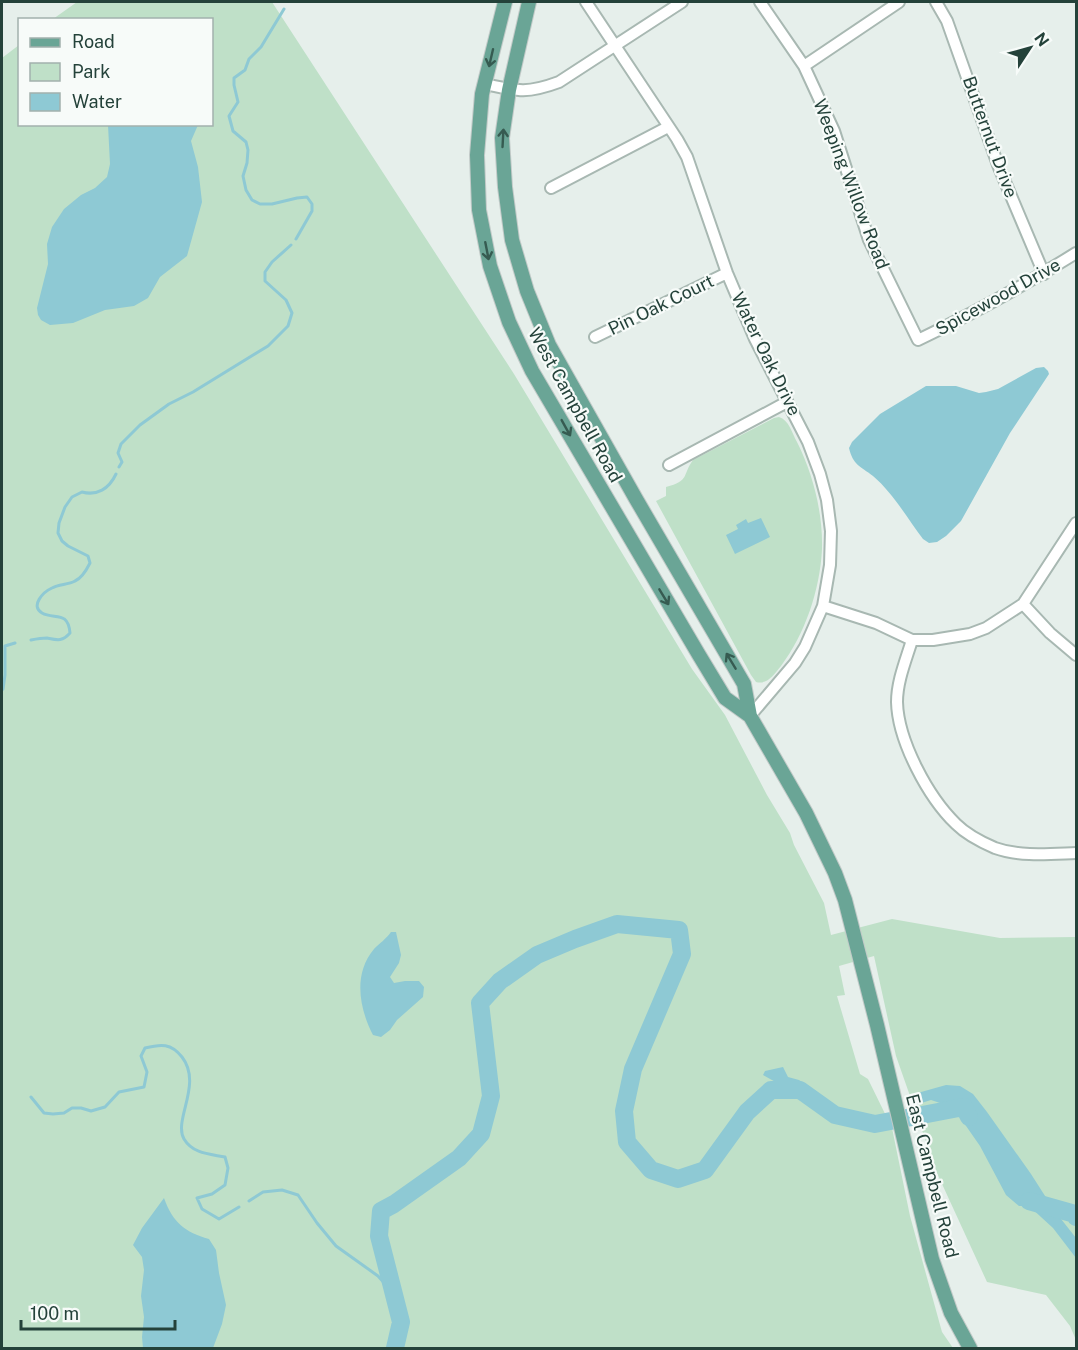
<svg xmlns="http://www.w3.org/2000/svg" width="1078" height="1350" font-family="'Public Sans',sans-serif">
<style>
.green{fill:#bfe0c8}
.water{fill:#8ec9d4}
.lines{fill:none;stroke-linecap:round;stroke-linejoin:round}
.stream{stroke:#8ec9d4;stroke-width:3}
.river{stroke:#8ec9d4;stroke-width:18}
.minor-casing{stroke:#a8b8b2;stroke-width:14}
.major-casing{stroke:#c2cac8;stroke-width:16}
.minor{stroke:#fff;stroke-width:10}
.major{stroke:#6aa596;stroke-width:14}
.oneway{stroke:#365b51}
.labels{text-anchor:middle;stroke-width:4.5;stroke-linejoin:round;paint-order:stroke}
.street-label{font-size:18px;fill:#24423a;stroke:#f7fbf9}
</style>
<rect width="100%" height="100%" fill="#e6efeb"/>
<path class="green" d="M77,2h195l242,372 178,295 33,46 42,80 23,38 4,12 30,58 7,32 61,-16 108,19 76,-1v403l-6,-14 -24,-31 -59,-13 -50,-109 -41,-117 -22,-100 -35,10 6,29 -8,1 23,78 8,5 24,49 18,88 32,116 11,16h-951v-1290l17,-13 1,79h192v-104l-159,-1z
M779,417c10,3 13,16 18,25 16,32 26,71 25,107 -2,41 -17,85 -41,117 -7,8 -13,19 -25,16l-5,-7 -95,-174 10,-5v-9c24,-6 16,-12 27,-27l81,-42z"/>
<path class="water" d="M108,125h90l-7,16 7,26 4,35 -15,54 -27,21 -12,21 -14,8 -29,4 -32,13 -23,2 -9,-5 -3,-5 -1,-7 11,-44 -1,-20 5,-17 12,-18 17,-14 14,-7 12,-11 3,-13z
M1044,367l4,4 1,3 -39,59 -49,88 -15,15 -9,6 -8,1 -6,-4c-16,-21 -30,-46 -50,-63 -13,-10 -20,-11 -24,-28l3,-6 28,-28 46,-28h30l23,7 7,-1 12,-3 38,-21z
M761,518l9,19 -35,17 -9,-19 12,-6 -2,-4 10,-6 2,4z
M391,932h5l5,23 -2,8 -9,14 4,6 11,-2h14l5,6 -1,10 -26,23 -7,10 -9,7 -8,-2c-14,-27 -20,-61 1,-86 6,-6 12,-10 17,-17z
M783,1067l5,10 11,3 11,7 -3,9 -14,-5 -8,1 -6,-8 -16,-9 2,-4z
M946,1085l14,1 13,8 14,18 44,62 23,36 22,28v20l-23,-30 -24,-22h-10l-13,-11 -26,-49 -23,-33 -11,-8 -15,-5 -16,5 -1,-11z
M164,1198c9,25 21,34 45,41l7,11 3,23 7,32 -4,19 -9,24h-70l-1,-11 2,-20 -3,-21 3,-26 -2,-13 -9,-12 9,-17z"/>
<g class="lines">
<path class="stream" d="M284,9l-23,38 -12,12 -4,11 -11,8v7l4,17 -9,14 4,15 13,11 2,8 -1,13 -4,13 3,14 6,10 8,4h12l25,-6 10,-1 5,7v7l-16,28
M119,467l3,-5 -4,-9 3,-9 19,-19 29,-21 24,-12 75,-46 20,-20 4,-13 -6,-13 -21,-19v-9l7,-10 19,-17
M31,640c5,-1 10,-2 16,-2 10,2 15,4 23,-5 -2,-23 -16,-13 -28,-20 -12,-7 1,-21 10,-25 7,-4 16,-3 23,-7 7,-3 11,-10 15,-18l-2,-7 -20,-10 -6,-5 -4,-8 1,-10 6,-16 7,-10 10,-5c15,4 27,-3 34,-18
M2,690l1,-1 2,-14v-29l10,-3
M31,1097l13,16 9,1 11,-1 8,-5h9l10,3 14,-4 14,-15 25,-5 3,-15 -6,-16 4,-8c16,-4 26,-5 37,9 21,27 -9,63 2,82 9,15 26,15 41,18l3,11 -3,17 -13,9 -15,4 5,11 17,10 20,-12
M249,1201l14,-9 19,-2 16,5 19,28 19,23 42,30 16,18"/>
<path class="river" d="M1029,1201l46,13 1,3
M395,1348l6,-26 -22,-86 2,-25 13,-7 65,-46 22,-24 10,-38 -11,-93 20,-22 37,-26 38,-16 42,-15 62,6 3,24 -49,115 -9,42 3,31 24,28 27,9 27,-9 42,-58 24,-22h29l35,25 40,9 89,-17 5,10"/>
<defs>
<path id="minor" d="M586,2l91,137 10,18 40,116 28,66 53,103 12,32 7,26 4,31 -1,34 -7,41 -18,41 -10,16 -45,53
M760,2l44,64 30,65 35,109 49,100c54,-26 107,-55 158,-87
M936,2l11,19 51,144 46,109
M804,66l95,-64
M485,84c32,7 42,10 74,-2l123,-80
M551,188l117,-61
M595,337l132,-64
M669,465l118,-63
M1023,604l27,29 26,22
M823,606l53,17 36,17h21l37,-6 16,-6 37,-24 53,-81
M912,640c-6,20 -15,41 -15,62 1,39 31,95 59,122 10,10 25,18 39,24 25,9 55,6 81,5"/>
<path id="major" d="M505,2l-23,92 -5,61 2,55 11,56 19,56 23,49 167,284 26,43 25,18
M529,2l-20,88 -7,48 3,49 7,53 15,51 22,54 87,154 108,185 6,32 56,97 29,60 10,27 32,125 55,234 19,54 19,35"/>
</defs>
<use href="#minor" class="minor-casing"/>
<use href="#major" class="major-casing"/>
<use href="#minor" class="minor"/>
<use href="#major" class="major"/>
</g>
<defs><path id="oneway-shaft" d="M-6 0H5M1.5-3L5.5 0L1.5 3" fill="none" stroke-width="1.6" stroke-linecap="round" stroke-linejoin="round" transform="scale(1.5)"/></defs>
<g class="oneway">
<use href="#oneway-shaft" transform="translate(491 58) rotate(103)"/>
<use href="#oneway-shaft" transform="translate(503 138) rotate(-87)"/>
<use href="#oneway-shaft" transform="translate(487 251) rotate(79)"/>
<use href="#oneway-shaft" transform="translate(566 428) rotate(61)"/>
<use href="#oneway-shaft" transform="translate(664 597) rotate(59)"/>
<use href="#oneway-shaft" transform="translate(731 661) rotate(-121)"/>
</g>
<g class="labels">
<g class="street-label">
<text transform="translate(990 137) rotate(70)" y="6">Butternut Drive</text>
<text transform="translate(851 184) rotate(69)" y="6">Weeping Willow Road</text>
<text transform="translate(998 297) rotate(-29)" y="6">Spicewood Drive</text>
<text transform="translate(661 305) rotate(-26)" y="6">Pin Oak Court</text>
<text transform="translate(766 354) rotate(64)" y="6">Water Oak Drive</text>
<text transform="translate(575 405) rotate(61)" y="6">West Campbell Road</text>
<text transform="translate(932 1176) rotate(76)" y="6">East Campbell Road</text>
</g>
</g>
<rect width="1078" height="1350" fill="none" stroke="#24423a" stroke-width="6"/>
<rect x="18" y="18" width="195" height="108" fill="#f7fbf9" stroke="#a3b1ad" stroke-width="1.5"/>
<rect x="30" y="38" width="30" height="9" fill="#6aa596" stroke="#a3b1ad" stroke-width="1.5"/>
<text x="72" y="48" font-size="18" fill="#24423a">Road</text>
<rect x="30" y="63" width="30" height="18" fill="#bfe0c8" stroke="#a3b1ad" stroke-width="1.5"/>
<text x="72" y="78" font-size="18" fill="#24423a">Park</text>
<rect x="30" y="93" width="30" height="18" fill="#8ec9d4" stroke="#a3b1ad" stroke-width="1.5"/>
<text x="72" y="108" font-size="18" fill="#24423a">Water</text>
<g transform="translate(1030 48) rotate(54)" stroke="#f7fbf9" stroke-width="4.5" paint-order="stroke">
<path d="M0-4.5L10 22L0 15L-10 22Z" fill="#24423a"/>
<text y="-9" font-size="16" font-weight="bold" text-anchor="middle" fill="#24423a">N</text>
</g>
<path d="M21 1320v9h154v-9" fill="none" stroke="#24423a" stroke-width="3"/>
<text x="30" y="1320" font-size="18" fill="#24423a" stroke="#f7fbf9" stroke-width="4.5" paint-order="stroke">100 m</text>
</svg>
